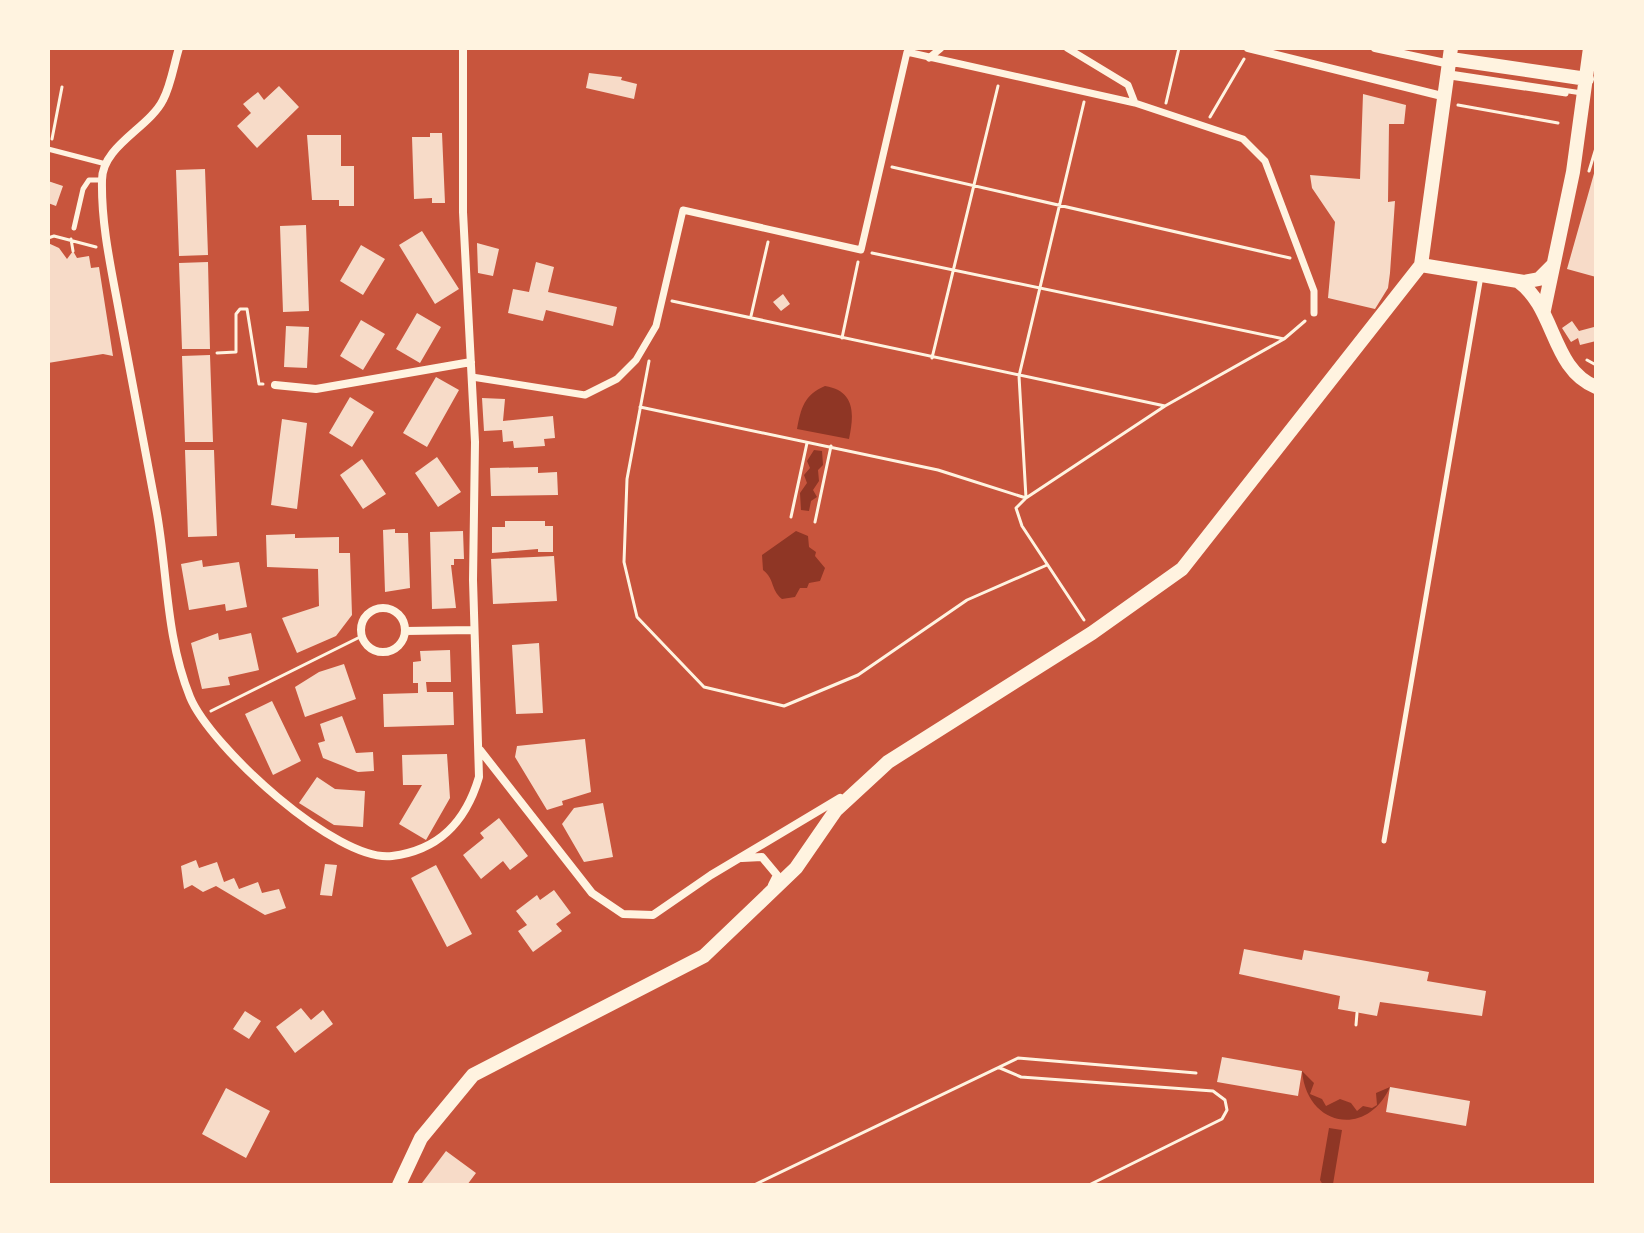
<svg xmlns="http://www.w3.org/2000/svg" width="1644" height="1233" font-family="Poppins,sans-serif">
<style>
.water{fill:#8f3625}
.building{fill:#f7dbc8}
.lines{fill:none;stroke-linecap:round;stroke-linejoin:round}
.path{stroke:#fff3e0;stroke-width:3}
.service{stroke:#fff3e0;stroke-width:5}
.pedestrian{stroke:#fff3e0;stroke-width:7}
.minor{stroke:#fff3e0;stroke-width:8}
.secondary{stroke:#fff3e0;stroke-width:14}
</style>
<rect width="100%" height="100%" fill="#c8553d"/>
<path class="water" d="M825,386c31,5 29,29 24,53l-52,-10c4,-21 7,-34 28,-43z
M814,450l8,1 1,14 -5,5 1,11 -6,9 4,7 -6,4 -2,10 -8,-1 -1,-17 7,-10 -3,-8 6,-7 -3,-7z
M796,531l12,5 1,11 7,5 -1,4 10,12 -5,13 -11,2 -2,5h-7l-5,9 -13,2c-12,-10 -7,-20 -19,-29l-1,-15z
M1302,1071l12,12 -4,11 12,5 4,7 14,-7 11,4 6,8 6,-5 9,2 5,-3 -1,-12 14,-6c-23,51 -83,40 -88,-16z
M1329,1128l13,2 -9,54 -10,1 -3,-5z"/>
<path class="building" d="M589,73l33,4 -1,3 16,4 -3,15 -48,-11z
M279,86l20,21 -42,41 -20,-22 14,-13 -8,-9 15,-12 6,8z
M1363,94l43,11 -2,19h-15l-1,78 7,-1 -5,72 -2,15 -13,21 -47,-11 7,-76 -23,-34 -2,-13 50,4z
M430,133h12l3,70h-13v-5l-18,1 -2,-62h18z
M307,135h34v31h13v40h-15v-6h-27z
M205,169l3,86 -29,1 -3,-86z
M1595,170h1v107l-29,-8z
M48,181l15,5 -7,20 -8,-3z
M306,225l3,86 -26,1 -3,-86z
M422,231l37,58 -24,15 -36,-59z
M48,243l11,5 8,11 6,-8 4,7 12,-2 2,12 8,-1 14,89 -10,-2 -55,9z
M477,243l22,6 -6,27 -15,-3z
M361,245l24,14 -22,36 -23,-14z
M208,262l2,87h-28l-3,-86z
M536,262l18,5 -6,25 69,15 -4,19 -67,-16 -3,11 -35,-8 5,-24 16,3z
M783,294l7,10 -9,7 -8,-9z
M417,313l24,14 -21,36 -24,-14z
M361,320l24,14 -22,36 -23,-14z
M1572,321l7,10 15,-4 2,14 -16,4 -2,-7 -7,4 -9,-14z
M286,326l23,1 -2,41 -23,-1z
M210,355l3,87h-28l-3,-86z
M436,377l23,13 -32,57 -24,-14z
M350,397l24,15 -22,35 -23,-14z
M482,398l23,1 -2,22 50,-5 2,22 -11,1 1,7 -31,2 -1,-7 -10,1 -1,-12 -18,1z
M282,419l25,4 -10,86 -26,-4z
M185,450h29l3,86 -29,1z
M437,457l24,35 -23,15 -23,-34z
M362,459l24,35 -23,15 -23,-34z
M538,467v6l19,-1 1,23 -67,1 -1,-28z
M505,521h40v5h8v26h-15v-3l-46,4v-26h13z
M395,529v4h13l2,55 -25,4 -2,-62z
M463,531l1,28h-10v6h-3l5,43 -24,1 -2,-77z
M295,534v4l44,-1v16h11l2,62 -16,21 -39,17 -15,-35 37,-12 -1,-37 -51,-2 -1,-32z
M554,556l3,45 -64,3 -2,-45z
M202,560l1,7 36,-5 8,45 -21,4 -1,-7 -36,6 -8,-46z
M218,633l1,7 32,-7 8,37 -31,7 2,8 -28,4 -11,-46z
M539,643l4,70 -27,1 -4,-69z
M450,650l1,32h-25l1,10h26l1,33 -70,2 -1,-33 35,-1v-10h-5v-21l8,-1 -1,-10z
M344,664l12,35 -51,18 -10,-30 24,-15z
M272,701l29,60 -28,14 -28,-61z
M342,716l14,37 17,-1 1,19 -16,1 -35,-14 -5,-15 7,-2 -5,-17z
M585,739l6,53 -29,9 1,4 -16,5 -32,-53 2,-11z
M447,754l3,44 -24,42 -27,-16 23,-39h-19l-1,-30z
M317,777l18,12 30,2 -2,36 -29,-2 -35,-22z
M603,803l10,54 -29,5 -22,-38 12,-16z
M499,818l29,38 -18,14 -7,-9 -22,18 -18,-24 21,-17 -4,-5z
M196,860l3,8 18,-6 7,20 10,-4 5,11 19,-7 4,11 17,-4 7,19 -21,7 -49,-29 -13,6 -11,-7 -8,4 -3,-23z
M325,864l12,1 -5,31 -12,-1z
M436,865l36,69 -25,13 -36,-69z
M554,890l17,23 -15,11 6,7 -29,21 -15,-21 9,-6 -11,-14 21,-16 3,5z
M1244,949l58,11 2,-10 125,22 -2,9 59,10 -4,25 -102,-14 -3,14 -39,-7 2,-13 -101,-22z
M301,1008l10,12 12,-10 10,14 -38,29 -19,-26z
M245,1011l16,10 -12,18 -16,-10z
M1222,1057l80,14 -4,25 -81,-14z
M1390,1087l80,14 -4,25 -80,-14z
M226,1088l44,23 -24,47 -44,-24z
M446,1151l30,22 -9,12h-43l-2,-2z"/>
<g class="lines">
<path class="path" d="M1493,48h1
M1166,103l13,-55
M1458,105l100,18
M1210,117l34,-58
M52,139l10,-52
M892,167l398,91
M1589,171l7,-23
M48,238l6,-2 42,11
M71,239l2,12
M872,253l412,86
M672,301l493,105
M751,316l17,-74
M842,338l16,-76
M217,353l19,-1v-38l4,-5h7l12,75h4
M932,358l66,-272
M1587,360l9,5
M649,361l-22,118 -3,83 13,55 67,70 80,19 74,-31 109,-75 80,-35
M640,407l298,63 88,28
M1026,498l-7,-122 65,-274
M791,517l16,-74
M815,522l16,-76
M1084,620l-62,-94 -6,-18 10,-10 139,-92 119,-67 21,-18
M211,711l151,-75
M1356,1025l1,-12
M1000,1068l21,9 192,14 12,9 2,10 -5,9 -133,66
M754,1185l264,-127 178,15"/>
<path class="service" d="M1450,73l132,20
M1450,77l116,17
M48,149l58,15
M74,228l9,-39 6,-9h13
M1384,841l97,-565"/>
<path class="pedestrian" d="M1067,48l61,37 7,18
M929,58l12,-10
M472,377l113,18 32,-16 19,-19 20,-34 27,-116 178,40 46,-198 228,51 108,36 22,22 49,130v22"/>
<path class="minor" d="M179,48c-5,16 -8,37 -16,52 -14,28 -61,46 -61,80 -1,46 10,92 18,137 12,64 24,127 36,191 12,64 9,127 34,189 20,49 147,166 202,159 48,-6 74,-35 87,-79l-6,-197 2,-138 -12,-230v-164
M1248,48l198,49
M1375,48l75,16
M275,385l41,4 155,-27
M361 630a22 22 0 1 1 44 0a22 22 0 1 1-44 0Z
M405,631l69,-1
M480,750l112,143 31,21 30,1 58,-40 129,-77
M742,858l20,-1 15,18 -5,10"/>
<path class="secondary" d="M1451,59l136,20
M1421,265l103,17 15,-3 14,-14
M1518,281c38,27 33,88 78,106
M1544,310l29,-138 17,-124
M399,1185l22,-47 52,-63 231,-119 92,-88 40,-58 52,-48 204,-129 90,-64 239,-304 30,-217"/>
</g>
<rect width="1644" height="1233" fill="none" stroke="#fff3e0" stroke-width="100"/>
</svg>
